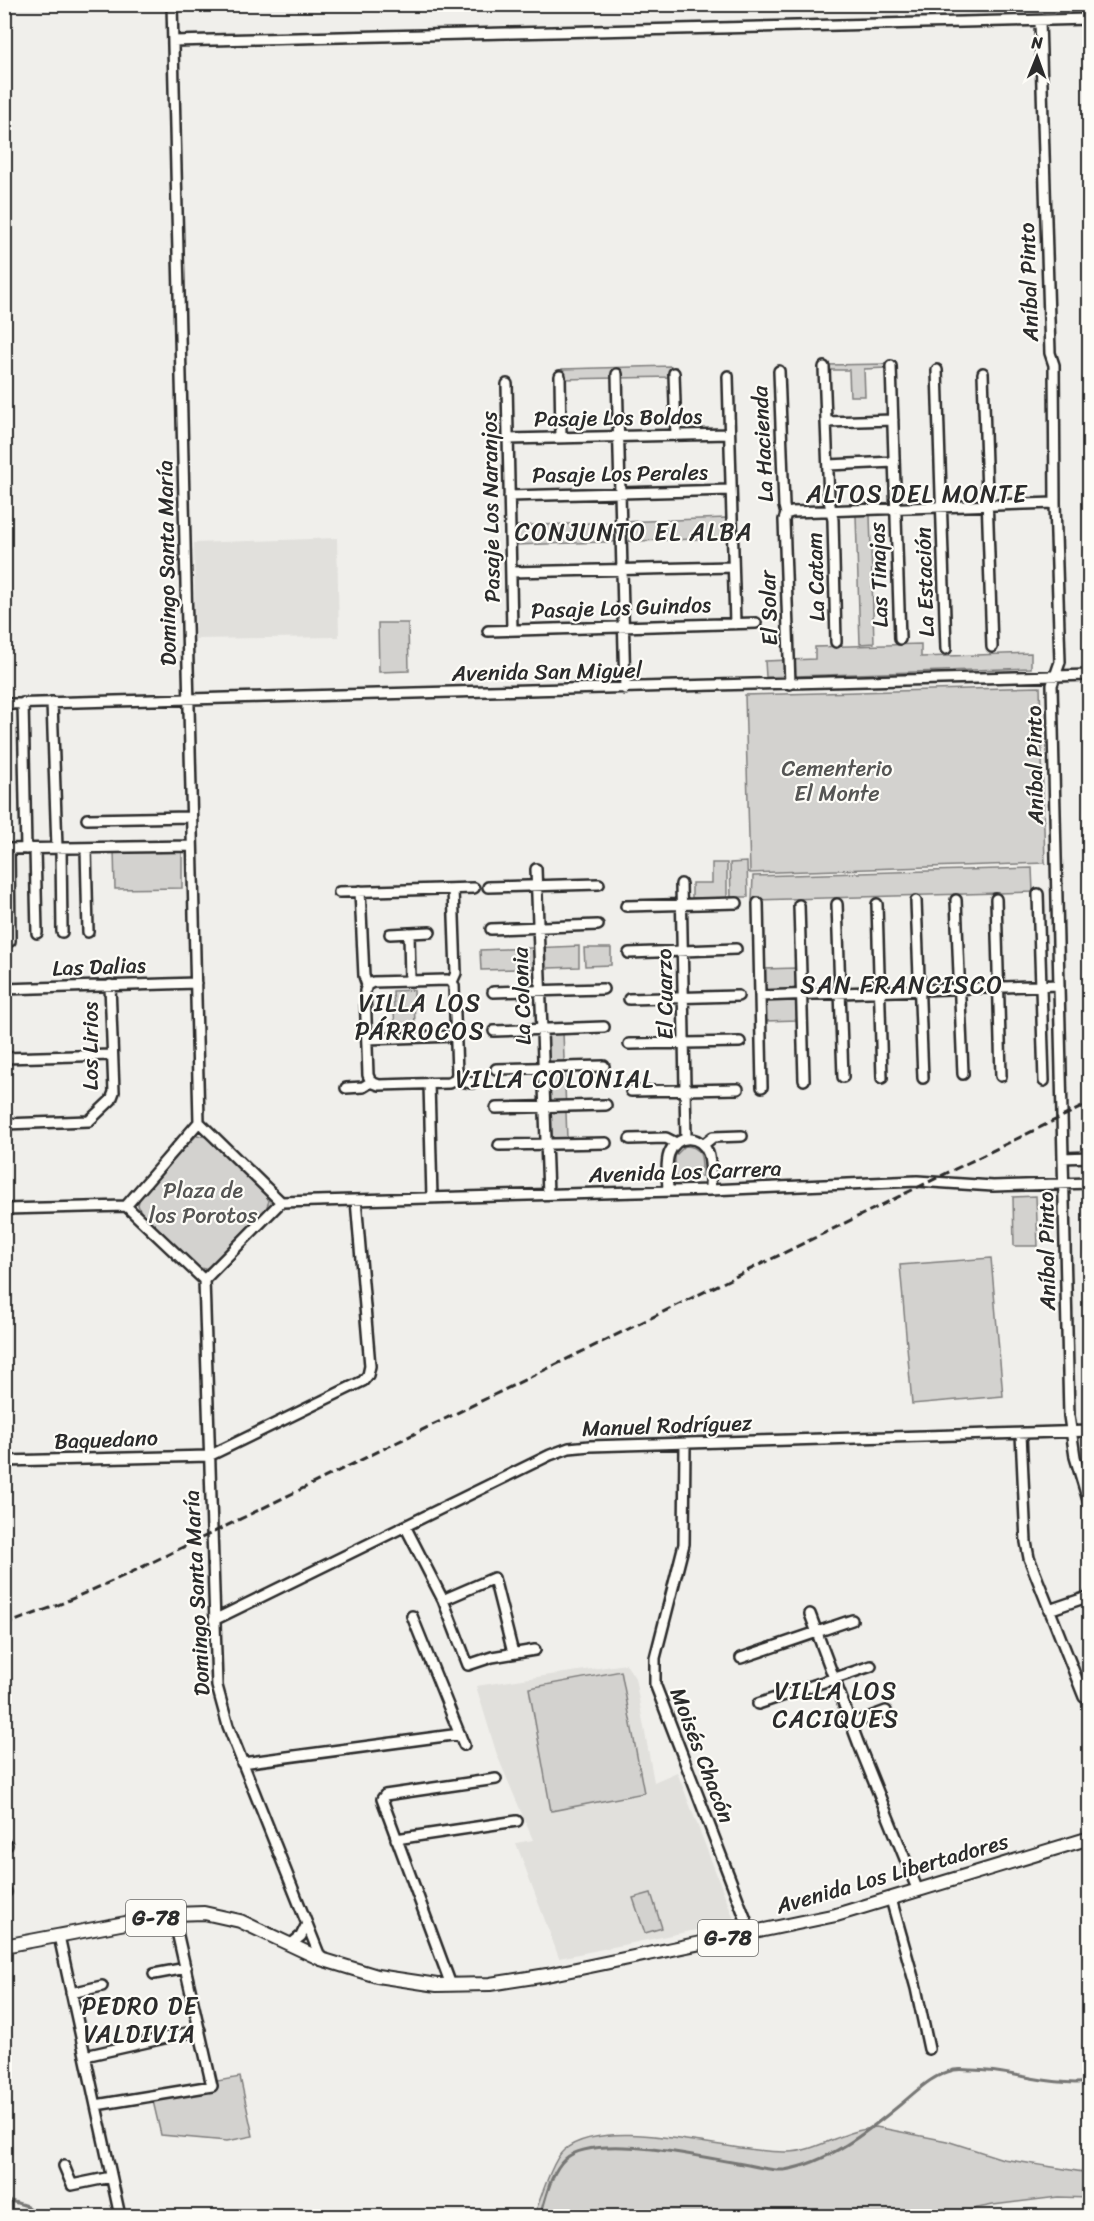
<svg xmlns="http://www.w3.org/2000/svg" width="1094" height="2221" font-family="Sriracha,sans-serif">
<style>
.built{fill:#e1e0dc}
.green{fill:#d3d2cf;stroke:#7f7e7d;stroke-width:1.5}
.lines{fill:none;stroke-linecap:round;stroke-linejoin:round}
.stream{stroke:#777775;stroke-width:3}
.minor-casing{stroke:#2b2b2b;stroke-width:14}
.major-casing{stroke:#2b2b2b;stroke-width:16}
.minor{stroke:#fdfcf7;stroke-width:9}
.major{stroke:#fdfcf7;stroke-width:12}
.rail{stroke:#2b2b2b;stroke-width:3;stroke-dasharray:9 4.5;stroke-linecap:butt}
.labels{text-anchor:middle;stroke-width:4.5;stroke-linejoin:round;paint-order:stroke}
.shield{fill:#fdfcf7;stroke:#6a6a68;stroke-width:1.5}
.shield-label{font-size:21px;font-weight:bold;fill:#2b2b2b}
.street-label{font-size:22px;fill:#2b2b2b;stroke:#fdfcf7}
.park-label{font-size:22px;fill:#555554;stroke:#fdfcf7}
.neighbourhood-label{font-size:24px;letter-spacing:1.5px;fill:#2b2b2b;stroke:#fdfcf7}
</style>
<rect width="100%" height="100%" fill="#f0efeb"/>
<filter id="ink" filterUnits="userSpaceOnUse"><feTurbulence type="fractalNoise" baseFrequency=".0167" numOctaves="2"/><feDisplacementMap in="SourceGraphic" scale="12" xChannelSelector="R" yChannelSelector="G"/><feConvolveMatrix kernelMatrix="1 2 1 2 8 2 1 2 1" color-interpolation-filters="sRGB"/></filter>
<g filter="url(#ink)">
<path class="built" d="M337,538l2,99 -144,2 -1,-96z
M626,1664l9,14 19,104 23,-10 58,150 -176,36 -43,-115 17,-3 -36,-85 -21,-69z"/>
<path class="green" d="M886,364v4l-22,1 1,27h-15l-1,-26h-21l-1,-5z
M671,366l1,11 -110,2v-10z
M856,515h14l4,128 -14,1z
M726,518l1,20 -213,7v-19z
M378,623h30l1,48 -30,1z
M921,644v13l110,-4v15l-265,9 -1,-16 50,-2v-12z
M1040,687l5,176 -295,10 -5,-178z
M114,850h68v38l-67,1z
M747,862l1,35h-17l-1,-34z
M712,863h15v35h-35v-15h20z
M1032,868l1,24 -281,8 1,-24z
M579,946v21l-98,3 -1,-20z
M584,948h27v17l-26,1z
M796,968l2,52 -33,1 -2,-52z
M414,990l1,38 -20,1 -2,-38z
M563,1032l4,107h-12l-3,-3 -4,-103z
M197,1135l10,2 58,56 4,8 -3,8 -57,58 -5,2 -9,-3 -54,-54 -3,-7 2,-9z
M685,1146c19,0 17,15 17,30l-27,1v-21z
M1036,1196l2,50h-24l-1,-49z
M991,1258l12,138 -91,8 -12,-139z
M621,1671l23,122 -93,18 -22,-123z
M651,1893l11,35 -17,5 -12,-35z
M240,2077l13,59 -26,5 -66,-6 -8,-34 65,-14 -1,-6z
M876,2127l71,14 56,18 86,14v25l-31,-1 -65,8 -20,4 -22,7h-101l-4,-4 -20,-1 -26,5h-266c6,-15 18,-56 30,-66 45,-37 167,4 224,2 20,0 39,-11 57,-17 10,-4 20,-6 31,-8z"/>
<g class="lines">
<path class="stream" d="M4,2199l23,7 13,10
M540,2216c6,-18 10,-43 25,-57 31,-28 144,0 183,6 11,2 25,6 36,5 44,-7 83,-38 117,-66 17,-14 31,-29 53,-34 6,-1 12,0 18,0 39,0 79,17 118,12"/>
<defs>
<path id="minor" d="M172,4l27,1118
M1040,21l10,332 4,12 1,138 5,159 -8,23 17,731 6,41 15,50
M173,41l917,-22
M891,366l9,273
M824,367l5,133 4,20 3,122
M937,370l9,279
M779,371l5,135 2,8 -2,6 6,164
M674,373l2,62
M983,373l9,274
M617,374l8,315
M560,376l1,62
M728,376l7,248
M507,384l5,246
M826,422l67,-2
M508,439l221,-5
M828,465l66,-3
M509,496l222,-6
M786,514l6,-2 263,-9
M511,572l222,-5
M488,631l268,-8
M52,702l5,146
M23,703l3,146
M4,704l1086,-29
M87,819l104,-2
M61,848l1,84
M86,848l2,84
M4,849l188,-3
M9,849l1,92
M35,849l2,84
M536,869l12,325
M681,884l5,254
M488,887l111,-3
M453,889l3,84 -4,9 2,4 3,88 -2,6
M360,891l4,85 3,9 -2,6 3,84 3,7
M339,892l135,-4
M1038,894l6,187
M996,899l5,177
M956,900l7,174
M916,901l7,177
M758,903l4,184
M837,904l6,173
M877,904l5,174
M799,905l5,175
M626,906l111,-3
M491,929l107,-4
M409,933l1,48
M390,934l40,-2
M629,953l107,-4
M367,985l6,-3 74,-2 5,2
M4,989l192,-6
M493,992l110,-3
M760,996l299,-11
M629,999l109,-3
M494,1031l110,-4
M367,1039l89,-3
M629,1044l111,-2
M4,1058l108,-3
M496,1069l108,-3
M371,1082l8,3 70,-2 6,-3 17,3
M429,1083l3,115
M346,1088l17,-1 8,-5
M631,1091l107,-2
M496,1108l110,-3
M199,1122l82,80
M4,1124l85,-3 22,-21 3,-8 -4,-107
M630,1139l36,-1 10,5
M499,1145l107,-2
M703,1145l10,-8 29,-1
M1063,1158l27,-1
M668,1191c0,-11 -3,-26 1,-37 7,-20 31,-20 39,-1 4,10 2,26 2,37
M281,1202l429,-12 207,-9 76,5 97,-3
M126,1206l73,-84
M126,1206l78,74
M4,1209l122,-3
M204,1280l13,406 11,40 93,233
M204,1280l77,-78
M1021,1434l5,108 3,16 55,139
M685,1444l-1,100 -29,114v26l96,249
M4,1461l205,-5 154,-75 5,-6 2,-9 -14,-166
M405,1526l38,74 25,65 24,-8 43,-7
M443,1600l51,-22 19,75
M1049,1610l41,-14
M810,1614l49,131 59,146
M412,1616l52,129
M214,1620l336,-165 19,-7 21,-2 500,-15
M741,1658l111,-38
M758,1704l113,-38
M851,1724l35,-13
M242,1763l218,-29
M396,1839l121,-18
M4,1845h3
M4,1892h2
M891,1899l25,89 13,61
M59,1936l61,280
M290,1945l11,-9 6,-12
M154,1974l32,-6
M451,1985l-69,-186 3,-4 111,-16
M71,1993l31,-7
M85,2056l115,-26
M96,2105l116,-19 -39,-172
M64,2166l8,19 39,-8"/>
<path id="major" d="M4,1946l169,-32 31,-1 36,8 81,38 56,17 60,9 53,-1 57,-9 289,-60 254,-77"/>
</defs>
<use href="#minor" class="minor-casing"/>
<use href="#major" class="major-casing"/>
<use href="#minor" class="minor"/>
<use href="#major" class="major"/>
<path class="rail" d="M4,1625l54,-20 72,-32 960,-470"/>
</g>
</g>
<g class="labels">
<g class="shield">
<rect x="126" y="1900" width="60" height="36" rx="4.5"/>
<rect x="698" y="1920" width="60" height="36" rx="4.5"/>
</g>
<g class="shield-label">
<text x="156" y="1925">G-78</text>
<text x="728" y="1945">G-78</text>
</g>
<g class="street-label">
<text transform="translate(1028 282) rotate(-92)" y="8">Aníbal Pinto</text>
<text transform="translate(618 417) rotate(-1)" y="8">Pasaje Los Boldos</text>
<text transform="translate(762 444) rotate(-93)" y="8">La Hacienda</text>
<text transform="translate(620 473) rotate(-1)" y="8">Pasaje Los Perales</text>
<text transform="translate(490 507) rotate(-91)" y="8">Pasaje Los Naranjos</text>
<text transform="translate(166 563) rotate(-91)" y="8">Domingo Santa María</text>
<text transform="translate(878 575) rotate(-92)" y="8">Las Tinajas</text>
<text transform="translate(815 577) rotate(-92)" y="8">La Catam</text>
<text transform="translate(924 582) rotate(-92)" y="8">La Estación</text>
<text transform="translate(621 607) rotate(-2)" y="8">Pasaje Los Guindos</text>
<text transform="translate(768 608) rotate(-92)" y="8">El Solar</text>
<text transform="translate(547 671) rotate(-1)" y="8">Avenida San Miguel</text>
<text transform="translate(1034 765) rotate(-91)" y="8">Aníbal Pinto</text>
<text transform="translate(99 966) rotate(-2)" y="8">Las Dalias</text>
<text transform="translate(664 994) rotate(-91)" y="8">El Cuarzo</text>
<text transform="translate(521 996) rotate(-92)" y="8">La Colonia</text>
<text transform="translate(90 1046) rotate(-90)" y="8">Los Lirios</text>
<text transform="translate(685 1171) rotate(-2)" y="8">Avenida Los Carrera</text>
<text transform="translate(1046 1251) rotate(-91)" y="8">Aníbal Pinto</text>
<text transform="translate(667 1425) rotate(-2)" y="8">Manuel Rodríguez</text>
<text transform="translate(106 1439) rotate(-2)" y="8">Baquedano</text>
<text transform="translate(196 1593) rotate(-93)" y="8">Domingo Santa María</text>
<text transform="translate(703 1755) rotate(69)" y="8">Moisés Chacón</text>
<text transform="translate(892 1873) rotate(-16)" y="8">Avenida Los Libertadores</text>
</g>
<g class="park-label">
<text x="837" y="776">Cementerio<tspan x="837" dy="25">El Monte</tspan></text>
<text x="203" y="1198">Plaza de<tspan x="203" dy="25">los Porotos</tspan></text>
</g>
<g class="neighbourhood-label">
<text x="917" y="502">ALTOS DEL MONTE</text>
<text x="634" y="540">CONJUNTO EL ALBA</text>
<text x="902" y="993">SAN FRANCISCO</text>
<text x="420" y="1011">VILLA LOS<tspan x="420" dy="28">PÁRROCOS</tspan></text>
<text x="555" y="1087">VILLA COLONIAL</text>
<text x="836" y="1699">VILLA LOS<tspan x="836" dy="28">CACIQUES</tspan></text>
<text x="140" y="2014">PEDRO DE<tspan x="140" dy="28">VALDIVIA</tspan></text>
</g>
</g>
<rect width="1094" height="2221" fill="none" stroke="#fdfcf7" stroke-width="24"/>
<rect x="12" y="12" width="1070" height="2197" fill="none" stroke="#2b2b2b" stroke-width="2" filter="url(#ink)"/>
<g transform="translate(1037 57) rotate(1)" stroke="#fdfcf7" stroke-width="4.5" paint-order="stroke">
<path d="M0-4.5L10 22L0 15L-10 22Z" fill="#2b2b2b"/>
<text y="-9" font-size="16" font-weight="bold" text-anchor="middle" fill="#2b2b2b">N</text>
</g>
</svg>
